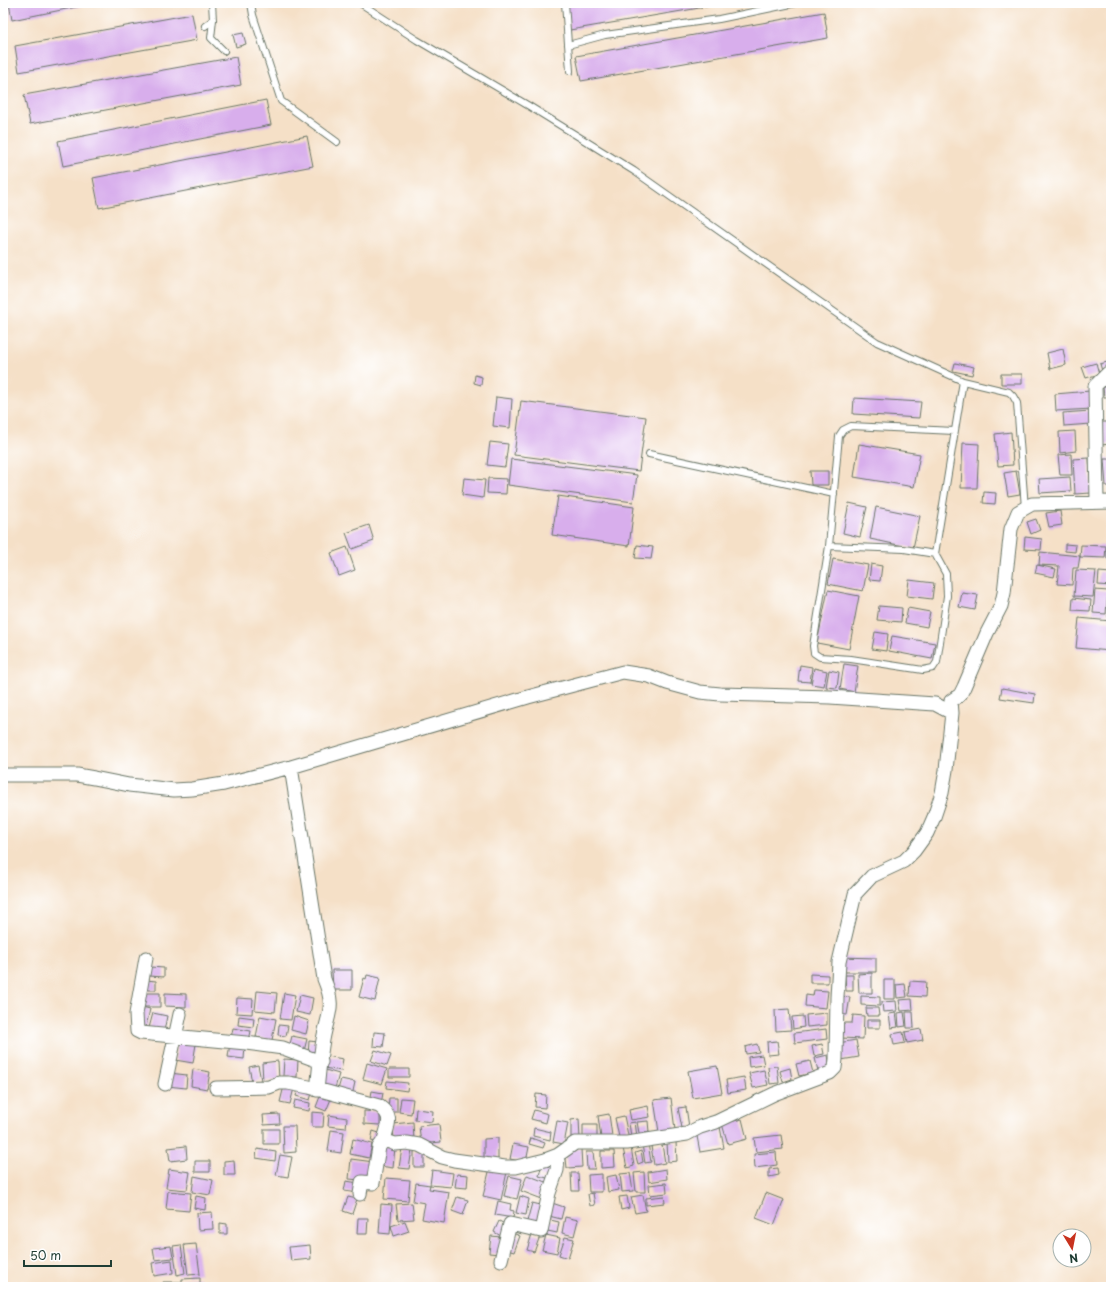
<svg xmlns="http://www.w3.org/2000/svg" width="1114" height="1290" font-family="'Playpen Sans',sans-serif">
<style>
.building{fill:#d8aeec}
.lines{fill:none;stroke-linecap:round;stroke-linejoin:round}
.service-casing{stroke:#6a7667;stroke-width:8}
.minor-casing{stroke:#6a7667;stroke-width:15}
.service{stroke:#fff;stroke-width:6}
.minor{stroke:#fff;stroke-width:13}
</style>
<rect width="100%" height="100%" fill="#fff"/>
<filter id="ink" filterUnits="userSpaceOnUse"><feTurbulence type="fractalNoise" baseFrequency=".025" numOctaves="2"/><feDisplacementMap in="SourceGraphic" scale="8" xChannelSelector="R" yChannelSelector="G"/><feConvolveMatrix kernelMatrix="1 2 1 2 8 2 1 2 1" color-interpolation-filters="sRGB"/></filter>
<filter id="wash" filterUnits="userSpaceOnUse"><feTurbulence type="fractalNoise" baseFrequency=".012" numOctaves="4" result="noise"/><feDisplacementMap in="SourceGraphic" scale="16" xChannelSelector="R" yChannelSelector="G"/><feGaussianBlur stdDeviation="0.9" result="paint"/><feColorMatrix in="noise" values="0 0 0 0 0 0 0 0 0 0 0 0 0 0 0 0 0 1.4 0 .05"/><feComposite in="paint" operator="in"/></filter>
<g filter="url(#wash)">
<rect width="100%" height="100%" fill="#f5e0c7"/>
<g id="blocks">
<path class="building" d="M9,3h82v1l-79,16z
M572,3h151v1l-153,26 -4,-26z
M824,12l4,26 -247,43 -5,-25z
M192,14l5,26 -178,32 -4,-26z
M243,33l3,11 -10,3 -3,-12z
M236,57l5,28 -211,39 -6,-29z
M266,100l5,25 -208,41 -5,-25z
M307,136l6,30 -214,42 -6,-30z
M1063,349l3,16 -16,4 -3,-16z
M1111,361v7l-9,3 -2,-7z
M955,363l19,4 -2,8 -19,-4z
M1096,363l3,11 -13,4 -4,-11z
M1001,374h21v10h-21z
M475,375l7,2 -1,8 -7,-2z
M1103,387h8v10h-7z
M1090,391l2,18 -36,2 -1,-17z
M496,397l16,2 -2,29 -17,-2z
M854,398l67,4 -2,16 -66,-4z
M521,401l125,16 -7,54 -125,-16z
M1090,411l1,13 -27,2 -1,-13z
M1099,422h12v22l-10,1z
M1075,431l1,20 -16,2 -1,-21z
M1011,432l2,33 -15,1 -3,-32z
M490,442l18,2 -3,23 -18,-2z
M963,443l16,1 -2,44h-16z
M859,444l61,10 -6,33 -60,-10z
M1071,454l1,21h-12l-2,-20z
M1089,458l2,35 -16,1 -2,-35z
M511,459l126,16 -4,27 -125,-17z
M1104,459h7v27h-5z
M810,471h18v14h-17z
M1016,471l4,23 -12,2 -4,-23z
M1070,477l1,14 -31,2 -1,-14z
M464,478l21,2 -2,18 -21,-3z
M488,478l19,1 -1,15 -19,-1z
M984,492l12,1 -1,11 -12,-1z
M558,496l76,11 -5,39 -77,-11z
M849,503l18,4 -7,30 -17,-4z
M876,507l44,9 -7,32 -43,-9z
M1060,511l2,14 -13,2 -3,-14z
M1036,519l4,11 -9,4 -4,-12z
M369,525l5,16 -22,8 -6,-16z
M1025,537l17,2 -1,11 -17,-1z
M1065,544l11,1 -1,7 -10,-1z
M637,545l16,2 -2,12 -16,-1z
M1081,545l25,1 -1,12 -25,-1z
M347,547l8,23 -16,6 -8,-23z
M1107,547h4v12h-4z
M1040,552l40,4 -2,12h-5l-1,17 -15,-1 2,-18 -20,-1z
M833,559l35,6 -5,26 -35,-7z
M871,564l11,2 -2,15 -11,-1z
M1037,565l19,4 -2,8 -19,-4z
M1076,570l20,1 -3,26 -19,-1z
M1099,572l12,1v13l-13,-1z
M909,580l25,3 -2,16 -25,-3z
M828,590l31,6 -10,53 -32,-6z
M1095,590l13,1 -2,23 -13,-1z
M962,593l16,2 -3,15 -16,-3z
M1109,597h2v20h-3z
M1073,598l18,2 -1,11 -18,-1z
M879,606l23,2 -1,14 -24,-2z
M908,608l22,4 -3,15 -22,-4z
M1079,618l32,3v30l-35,-3z
M875,632l13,2 -2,17 -14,-2z
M892,636l43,7 -3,16 -43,-8z
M844,664l14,2 -4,26 -14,-3z
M800,665l12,2 -2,15 -12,-1z
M814,668l13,3 -3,15 -13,-2z
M829,670l10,2 -2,16 -11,-1z
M1002,688l33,6 -1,9 -34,-5z
M841,957l35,1v14h-35z
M150,967l14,1v9l-15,-1z
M332,970h20v20h-19z
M872,973v20h-13l-1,-19z
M810,974l18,1v8h-18z
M367,975l13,3 -5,23 -16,-4 5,-19 2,1z
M845,975h8v16h-7z
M146,980l10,1v9h-11z
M884,980h11v19h-11z
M910,981l16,1 -1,15 -16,-1z
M905,984l2,13 -10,1 -1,-13z
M814,990l14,1 -2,17 -21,-2 1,-11 7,1z
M257,991l20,2 -2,19 -20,-2z
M144,993h16v14h-16z
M165,993l21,1v13l-21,-1z
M284,993l11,2 -4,25 -11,-1z
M300,995l13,3 -3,17 -14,-3z
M840,996l10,1 -3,18 -9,-1z
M861,996l19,1v9l-19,-1z
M237,998l16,1 -1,15 -16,-1z
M912,999l1,11 -12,1 -2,-11z
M896,1001l1,10 -14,1 -1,-10z
M142,1007l8,2 -4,18 -8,-2z
M866,1008h12l1,8h-12z
M789,1009l2,21 -15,1 -1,-21z
M904,1012l2,14 -7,1 -1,-14z
M906,1012h7l1,16h-7z
M153,1013l14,3 -3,15 -15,-3z
M827,1013v12l-20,2 -1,-12z
M896,1013l2,14 -7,1 -2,-14z
M853,1015l11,1 -1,23 -22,-1v-15h11z
M239,1016l15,2 -1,9 -15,-2z
M260,1016l16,3 -4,21 -16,-3z
M294,1016l15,5 -3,13 -15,-4z
M803,1016l1,11 -11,2 -1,-12z
M867,1020h13v8h-13z
M279,1025l9,1 -2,10 -8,-1z
M233,1028l18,3 -2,10 -18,-3z
M826,1029l1,10 -32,4 -1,-10z
M921,1029l2,11 -16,3 -2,-11z
M374,1032l11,1 -2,14 -10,-1z
M903,1032l2,11 -11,2 -2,-11z
M292,1036l15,3 -3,12 -15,-3z
M856,1040l3,17 -18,3 -3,-17z
M178,1041l18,3 -3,19 -18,-3z
M309,1041l9,1 -1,14 -9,-1z
M777,1041l2,13 -11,1 -1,-13z
M230,1043l15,2 -1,14 -16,-2z
M757,1044l2,8 -13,2 -1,-7z
M822,1044l2,10 -10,2 -2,-10z
M375,1050l16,5 -4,11 -16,-5z
M762,1055l2,10 -15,2 -1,-10z
M828,1055l2,14 -12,2 -3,-13z
M326,1056l17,3 -2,12 -17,-3z
M284,1059l14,1 -1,17 -14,-1z
M278,1061l1,19 -16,1 -1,-18z
M810,1061l3,12 -14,3 -3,-12z
M367,1063l20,6 -5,15 -19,-5z
M258,1065l3,15 -9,2 -3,-15z
M717,1066l5,27 -29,5 -5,-27z
M777,1066l2,17 -9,1 -2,-17z
M790,1068l2,11 -9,3 -3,-11z
M193,1069l17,3 -3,17 -16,-3z
M389,1069h20v8h-20z
M325,1070l14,4 -5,18 -15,-5z
M764,1070l4,15 -15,3 -4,-15z
M169,1073l18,2 -1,13 -19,-2z
M744,1077l2,13 -18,3 -2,-13z
M341,1079l14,3 -3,14 -15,-3z
M387,1081l21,2 -1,8 -21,-3z
M284,1086l10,2 -4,16 -10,-2z
M298,1089l14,4 -2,7 -14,-4z
M372,1091l11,2 -2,11 -11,-2z
M321,1094l10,5 -5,12 -10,-4z
M536,1094l10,1 -1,13 -10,-1z
M389,1098h8v14h-9z
M401,1098l12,1 -2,15 -12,-2z
M671,1098l4,32 -16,2 -5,-32z
M295,1100l15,3 -1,8 -16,-3z
M648,1106l2,11 -19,3 -2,-10z
M686,1107l3,20 -7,1 -4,-20z
M416,1109l17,2 -1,11 -17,-2z
M534,1110l14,4 -2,9 -15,-4z
M364,1111l16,1v13l-16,-1z
M312,1112l12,1 -1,14h-11z
M279,1114l1,10 -16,1 -1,-10z
M609,1114l3,22 -11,2 -3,-22z
M329,1115l18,3 -1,10 -18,-2z
M624,1116l5,24 -9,2 -5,-24z
M579,1119l1,20h-9v-19z
M742,1119l5,20 -19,5 -6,-20z
M557,1121l11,2 -4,21 -11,-2z
M648,1121l1,11 -10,1 -2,-11z
M413,1122l1,18 -20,2 -1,-18z
M635,1122l2,15h-6l-2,-14z
M439,1124l2,18 -20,2 -2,-18z
M583,1125h14v13h-14z
M283,1126h12l1,26 -12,1z
M720,1127l4,21 -24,4 -4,-21z
M534,1128l17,4 -1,8 -17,-4z
M264,1129h15v15h-15z
M331,1130l13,2 -3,21 -13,-2z
M373,1131l6,2 -2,9 -6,-1z
M781,1135l2,14 -27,3 -2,-14z
M498,1138v23h-14v-22z
M531,1138l14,5 -2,5 -14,-4z
M353,1139l19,5 -3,14 -19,-4z
M667,1142h9l1,19 -9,1z
M648,1143l3,19 -6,1 -3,-19z
M513,1144l16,3 -3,15 -16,-3z
M662,1144l3,19 -11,2 -3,-19z
M186,1146l1,13 -17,2 -2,-13z
M382,1146l13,1 -2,21 -13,-2z
M631,1147l3,19 -7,2 -4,-20z
M402,1148l10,1 -3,20 -10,-1z
M257,1149l19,3 -1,9 -19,-3z
M581,1149l1,18 -15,1 -2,-18z
M414,1151h10v16h-10z
M601,1151h13l1,16 -14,1z
M641,1151l2,11 -5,2 -3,-11z
M586,1152h7l2,17h-8z
M776,1152l1,13 -22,3 -1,-14z
M280,1155l12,2 -4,20 -12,-2z
M351,1159l23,3 -2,19 -23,-2z
M234,1160l1,15h-11v-14z
M195,1161h15v11h-15z
M542,1163l12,4 -3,12 -12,-3z
M490,1168l17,4 -6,28 -18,-4z
M778,1168l1,7 -10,2v-8z
M169,1169l21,3 -3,18 -21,-2z
M666,1169l1,10 -18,3 -1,-10z
M432,1170l21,3 -2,14 -21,-2z
M644,1172l1,20h-9l-2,-19z
M571,1173h7l1,18h-7z
M630,1173l3,18 -11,1 -2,-18z
M457,1174l11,1 -1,13 -12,-1z
M602,1174v18h-13l-1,-17z
M527,1175l21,8 -6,16 -21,-8z
M616,1175l3,15 -11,2 -2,-15z
M194,1176l19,4 -3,15 -18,-3z
M509,1176l13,3 -5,20 -13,-3z
M386,1178l24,2 -2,21 -24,-2z
M346,1181l13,2 -1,10 -14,-2z
M416,1183l14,2 -1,4 20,3 -5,31 -22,-4 3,-16 -12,-2z
M666,1183l1,10 -17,2 -1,-10z
M168,1191l23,2 -2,18 -23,-2z
M593,1193l2,12 -5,1 -2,-12z
M766,1193l18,7 -10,25 -18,-7z
M643,1195l3,16 -11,2 -4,-16z
M196,1196l10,2 -1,12 -11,-2z
M520,1196l9,3 -3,16 -10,-2z
M627,1196l2,12 -8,2 -2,-13z
M664,1196l1,7 -19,2v-7z
M348,1197l9,2 -5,15 -9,-3z
M457,1197l11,3 -5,15 -11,-4z
M498,1201l13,3 -1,6 4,1 -1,7 -18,-3z
M412,1203l2,16 -16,1 -2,-16z
M532,1203l13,3 -7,22 -12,-3z
M552,1203l12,4 -3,12 -12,-3z
M381,1204l11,1 -2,29 -11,-1z
M212,1212l1,17 -15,1 -1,-17z
M565,1217l13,3 -4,16 -12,-3z
M358,1218h10l-1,16h-10z
M546,1219l13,3 -2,11 -14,-3z
M405,1221l4,10 -15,5 -3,-10z
M499,1221l8,4 -6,11 -7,-4z
M220,1223l7,1v10h-7z
M510,1232l10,4 -6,16 -10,-3z
M532,1234l8,2 -6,16 -7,-2z
M546,1235l14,3 -3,15 -15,-3z
M491,1236l10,1 -2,17 -10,-1z
M565,1237l9,2 -6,19 -9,-3z
M196,1244l4,30 -12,1 -4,-30z
M181,1245l4,28 -8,2 -4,-29z
M310,1245l1,14 -20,2 -2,-14z
M171,1246l2,12 -18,2 -2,-12z
M172,1260l1,13 -19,3 -2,-13z
M200,1278v9h-18v-8z
M163,1282h18v5h-18z"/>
</g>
</g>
<g filter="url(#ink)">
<use href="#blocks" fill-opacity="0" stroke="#6a7667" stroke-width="1"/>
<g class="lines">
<defs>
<path id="service" d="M251,3l2,12 28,86 56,41
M360,3l57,37 112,66 105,65 243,171 86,39 46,11 4,4 4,7 8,105
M565,3l5,68
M213,20l-2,18 13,13
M205,26l8,-6 -1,-17
M568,45l37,-10 114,-16 77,-16
M954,431l-103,-5 -8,4 -4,6 -10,110 -16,100 1,7 6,4 31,2 72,11 10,-2 4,-6 10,-66 -1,-22 -11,-20 28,-173
M649,454l185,40
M829,546l75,3 31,5"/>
<path id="minor" d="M1097,502l-2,-116 12,-12 4,-3
M291,767l33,212c12,29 4,33 -1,61 -3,16 -4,33 -6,50
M3,775h74l17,3 35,7 45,5 18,-1 32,-5 67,-17 237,-70 95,-25 26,4 18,7 33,9 20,2 110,3 105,7 17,9 -1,-12 9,-6 4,-8 23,-54 14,-27 3,-13 7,-64 7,-17 14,-8 79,-2
M146,958l-10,56 1,17 4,2 105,10 37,5 38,14
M165,1084l15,-70
M216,1088l53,-1 10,-4h9l21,4 70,19c15,11 9,18 5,34l11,4 12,-1 12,2 23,12 12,3 51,7h11l29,-7 13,-5 17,-12h52l60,-9 13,-7 16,-5 58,-28 56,-21 5,-5 1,-9 1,-62 2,-35 16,-68 17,-18 32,-15 10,-10 13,-18 7,-16 8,-24 4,-23 6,-57
M360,1194l2,-12 11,1 6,-36 5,-7
M501,1260l9,-36 31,7 8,-38 8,-23 1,-15"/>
</defs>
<use href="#service" class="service-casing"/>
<use href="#minor" class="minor-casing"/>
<use href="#service" class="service"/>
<use href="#minor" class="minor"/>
</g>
</g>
<rect width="1114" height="1290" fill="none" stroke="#fff" stroke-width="16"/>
<g transform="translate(1072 1248) rotate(170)"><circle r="19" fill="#ffffff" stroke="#a5b1ae"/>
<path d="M0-3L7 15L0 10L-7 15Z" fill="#c8321e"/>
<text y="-6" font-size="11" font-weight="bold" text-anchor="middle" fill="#1f3d34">N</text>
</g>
<path d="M24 1260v6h87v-6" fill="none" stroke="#1f3d34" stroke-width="2"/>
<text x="30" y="1260" font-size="12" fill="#1f3d34" stroke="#ffffff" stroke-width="3" paint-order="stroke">50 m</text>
</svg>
